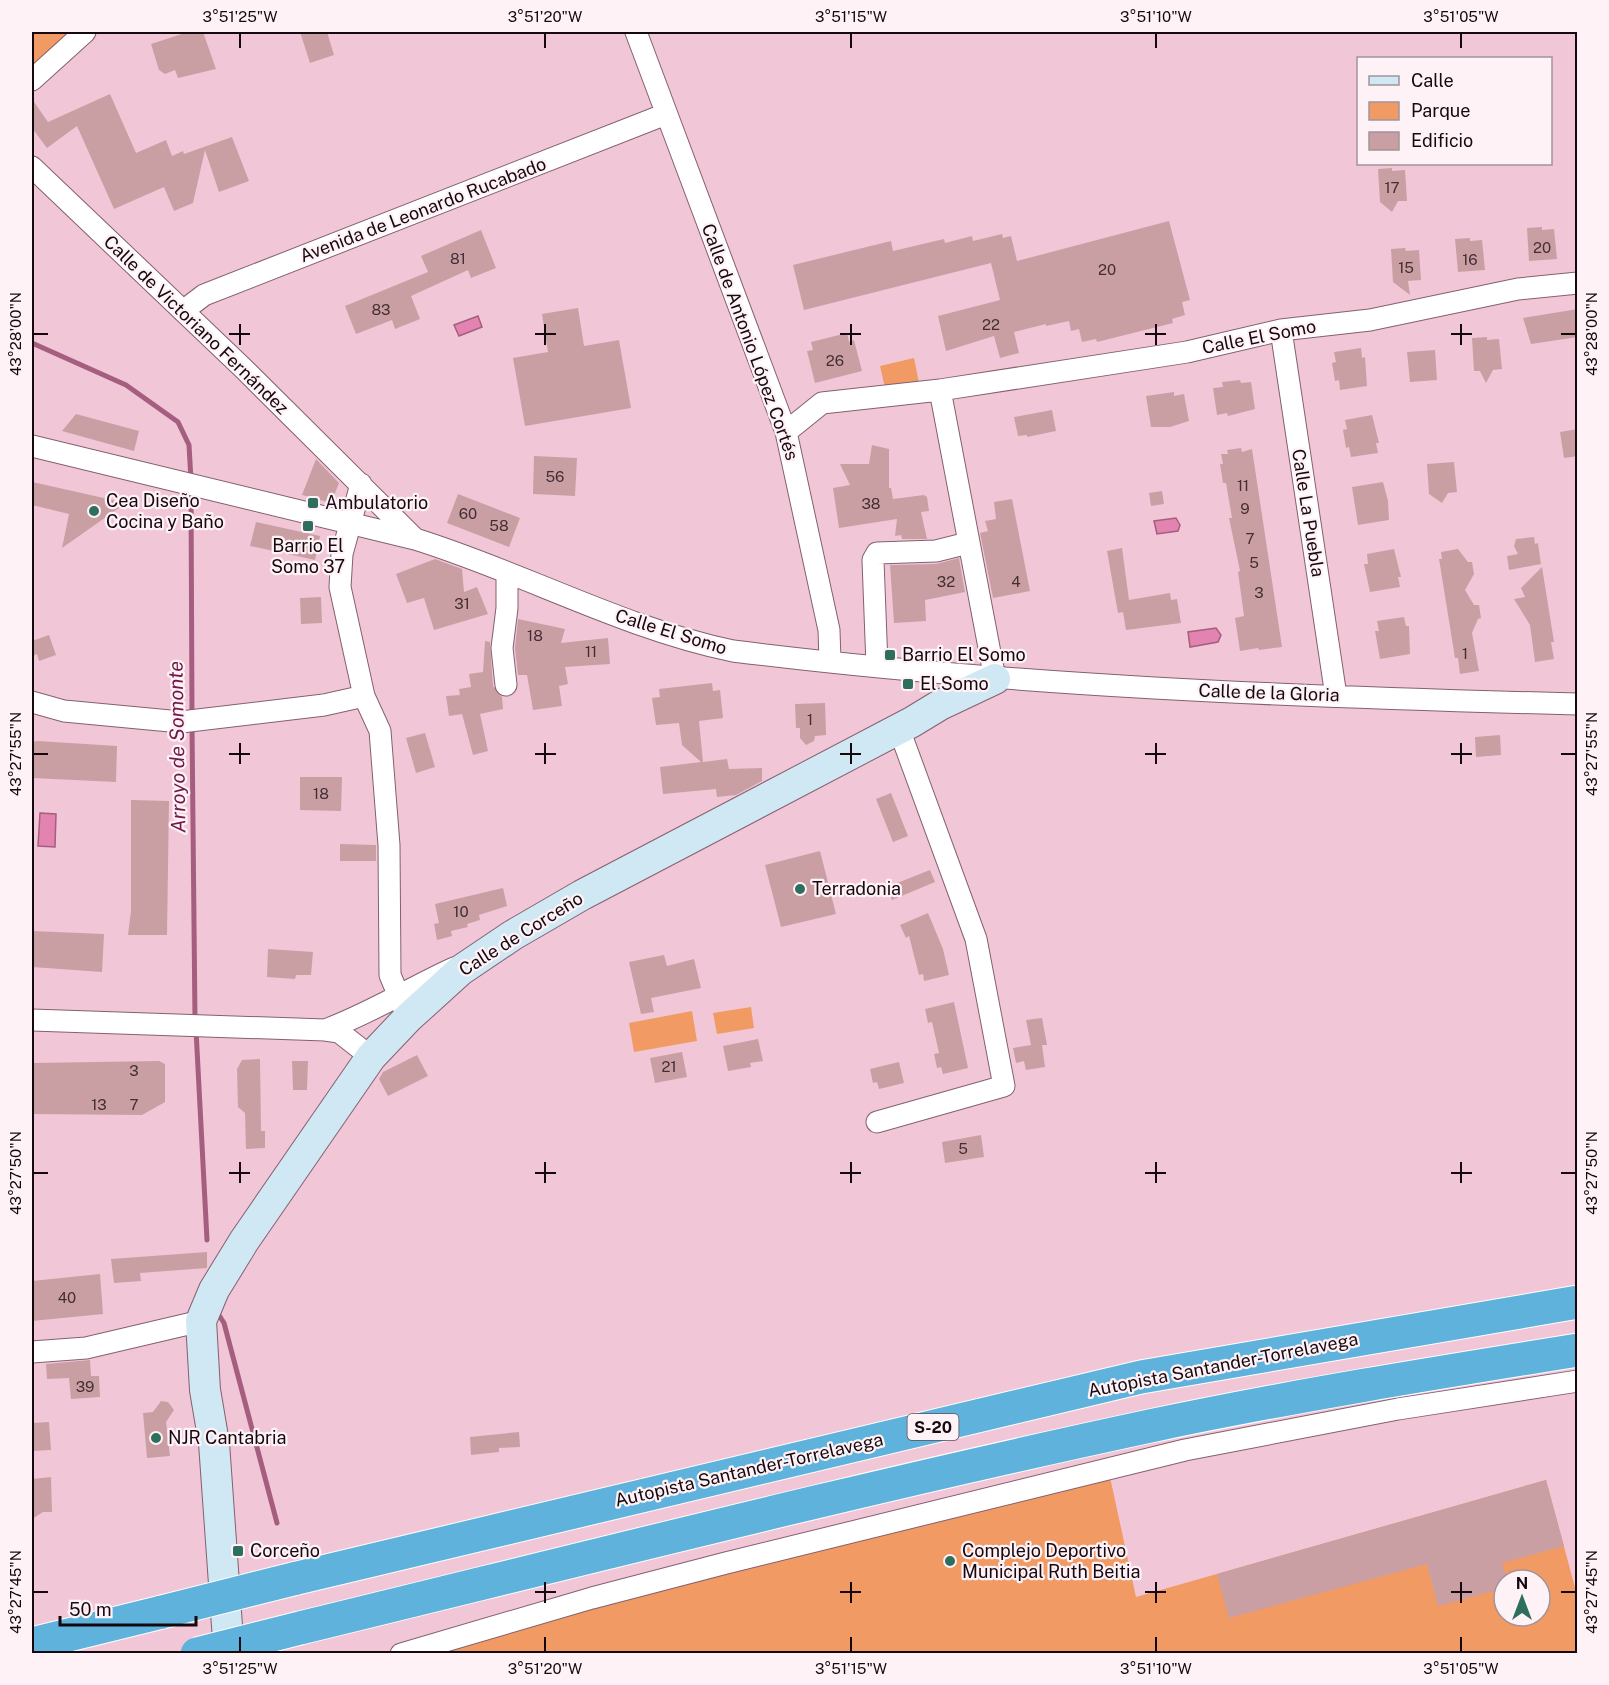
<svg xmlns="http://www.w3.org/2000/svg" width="1609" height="1685" font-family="'Public Sans',sans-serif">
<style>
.green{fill:#f19a64;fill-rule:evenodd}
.water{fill:#e383af;stroke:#a55e7f;stroke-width:1.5}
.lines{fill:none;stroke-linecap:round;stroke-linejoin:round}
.stream{stroke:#a55e7f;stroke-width:5}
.building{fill:#ca9fa3}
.street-casing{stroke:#84606f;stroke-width:23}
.secondary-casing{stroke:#84606f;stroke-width:32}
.highway-casing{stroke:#fff;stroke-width:35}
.street{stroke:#fff;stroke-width:21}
.secondary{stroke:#cfe8f4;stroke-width:30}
.highway{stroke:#5eb2dc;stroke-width:33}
.highway-bridge-casing{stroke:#fff;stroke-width:35;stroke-linecap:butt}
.highway-bridge{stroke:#5eb2dc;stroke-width:33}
.ticks{fill:none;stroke:#15080e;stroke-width:2}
.poi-dot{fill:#2e6e5c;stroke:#fff2f7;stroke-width:2}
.labels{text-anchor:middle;stroke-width:4.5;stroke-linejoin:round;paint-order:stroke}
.number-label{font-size:15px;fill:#422e33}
.shield{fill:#fff2f7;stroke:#5b4e54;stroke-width:1.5}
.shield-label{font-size:16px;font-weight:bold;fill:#15080e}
.street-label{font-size:18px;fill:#15080e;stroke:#fff2f7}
.poi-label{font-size:18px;fill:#15080e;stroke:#fff2f7;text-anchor:start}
.water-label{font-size:20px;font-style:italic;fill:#701a49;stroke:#fff2f7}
.neatline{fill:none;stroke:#15080e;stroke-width:2}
.ticks-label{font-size:15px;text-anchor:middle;fill:#15080e}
</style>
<rect width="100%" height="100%" fill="#f1c7d8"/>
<path class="green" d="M32,32h43l-43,42z
M914,358l5,25 -34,5 -5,-22z
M751,1007l3,21 -37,6 -4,-21z
M692,1011l5,30 -63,11 -5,-29z
M1110,1477l26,120 410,-117 31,115v58l-1149,1 175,-50zM1504,1580h36v36h-36z"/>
<path class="water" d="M478,316l4,11 -23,9 -5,-11z
M1176,518l4,7 -2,6 -21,3 -3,-13z
M1216,628l5,7 -3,7 -28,5 -2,-15z
M40,813l16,1 -1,33 -17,-1z"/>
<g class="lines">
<path class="stream" d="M32,343l94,42 52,37 11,23 2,35
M191,490l1,227
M192,727l3,293
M196,1030l11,210
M217,1312l7,11 53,200"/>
</g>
<path class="building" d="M188,32l2,2 13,-2 13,37 -38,9 -3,-8 -10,4 -6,-4 -8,-26z
M300,32h27l7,23 -24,8z
M110,94l26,59 30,-13 6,16 11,-5 1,3 48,-17 17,44 -30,11 -14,-42 -12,53 -19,8 -10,-24 -50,22 -37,-83 -30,22 -15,-20v-29l16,23z
M1392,168v3l13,-1 2,31h-9l-6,11 -12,-10 -2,-33z
M1169,221l21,79 -8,2 3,13 -13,4 1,4 -76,19 -1,-3 -14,3 -3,-13 -8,2 -2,-10 -23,5v-2l-32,8 5,21 -19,5 -6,-22 -48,15 -8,-35 62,-16 -9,-37 -187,47 -11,-45 98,-24 2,10 51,-12 1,4 27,-7 1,5 29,-7 1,4 8,-2 6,25z
M1542,227v3l12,-1 3,30 -28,2 -2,-33z
M481,230l15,38 -25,10 -3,-8 -57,26 9,23 -25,10 -3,-9 -36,14 -11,-28 83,-34 -7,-16z
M1470,238v3l12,-1 3,30 -27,2 -3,-33z
M1405,248l1,3 13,-1 2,30 -13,1 2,14 -17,-13 -2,-33z
M578,308l6,38 35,-6 12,68 -106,18 -12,-68 35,-6 -6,-38z
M1578,309v28l-47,7 -8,-26z
M847,333l2,9 5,-2 8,31 -47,12 -8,-32 6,-1 -2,-8z
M1487,337v3l12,-1 3,30 -9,1 -7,13 -6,-12h-6l-2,-33z
M1361,348l1,10 3,-1 2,29 -27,4 -1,-10 -4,1 -3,-18 4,-1 -2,-10z
M1435,350l2,30 -27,2 -3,-30z
M1240,380l1,3 10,-1 4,27 -27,7 -1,-3 -10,2 -4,-27 10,-1 -1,-5z
M1174,392v4l10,-2 5,27 -19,6h-19l-5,-31z
M1052,410l4,21 -29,6v-2l-9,1 -4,-19z
M76,414l63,17 -5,20 -72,-20z
M1372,415l7,28h-3l2,10 -27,4 -2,-10 -3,1 -3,-18 4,-1 -2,-9z
M1578,429v27l-14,2 -4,-26z
M872,445l17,4v39h2l2,11 31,-4 3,2 2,14 -8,1 6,27h-25l-1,-4 -6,1 2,-17 -58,9 -6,-40 17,-3 -10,-21h29z
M1241,448l1,4 10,-3 30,198 -23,3 -1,-2 -18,3 -5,-33 9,-2 -6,-44 2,-1 -11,-53h3l-6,-35h-3l-3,-19h3l-2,-10h7l-1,-4z
M534,456l43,2 -2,38 -42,-2z
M316,459l23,24 -8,20 -29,-8z
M1454,462l3,30 -9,1 -6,10 -13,-9 -2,-30z
M32,482l5,1 89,20 -64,45 7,-34 -37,-9z
M1383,482l5,19 1,19 -31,5 -6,-38z
M1162,491l2,13 -13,2 -2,-13z
M458,494l62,24 -11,29 -62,-24z
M1012,499l18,92 -37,7 -13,-65 8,-2 -3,-10 11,-2 -2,-17z
M256,522l64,14 -5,24 -65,-14z
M1534,537l1,7 3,-1 3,21 -32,6 -2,-14 11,-2 -4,-8 2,-7z
M1122,548l7,52 41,-7 1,7 6,-1 4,24 -55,7 -3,-18 -5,1 -11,-62z
M1394,549l7,28h-3l2,10 -30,5 -6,-28h4l-1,-10z
M1458,549l10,13h4l2,12 -9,16 9,15h5l2,13 -3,1 -6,14 7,38 -19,3 -2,-16h-3l-16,-99h3l-1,-7z
M959,558l6,34 -40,8 1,21 -32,2 -4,-58 46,-1z
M435,559l27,10 2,23 13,-5 11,27 -54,16 -10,-32 -17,5 -11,-29z
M1542,567l12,75h-3l3,17 -19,3 -5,-37 -16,-26 11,-2 -4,-9z
M321,597l1,26 -21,1 -1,-26z
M1404,617l2,9h3l1,28 -30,5 -5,-28h4l-2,-10z
M518,619l47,10 -4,14 47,-5 2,26 -45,3 3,17 -9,2 3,20 -29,4 -6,-35h-9l-3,-27z
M49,635l7,20 -17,6 -2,-7 -5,2v-15z
M485,641l5,1 3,44 9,11 1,12 -23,5 8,37 -15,4 -11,-41 -13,2 -3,-20 14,-1 -1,-6 12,-2 -2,-13 14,-2z
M712,683l1,8 7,-1 3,28 -24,3 4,41 24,-3 2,10 33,-1v13l-26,14 -19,2 -1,-8 -53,5 -3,-27 41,-5 -19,-17 -3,-22 -23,2 -4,-27 8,-1 -1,-8z
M825,703l1,32 -11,1 -1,5 -8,4 -6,-7v-10h-4l-1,-24z
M425,733l10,34 -19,6 -10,-35z
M1500,735l1,20 -25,2 -1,-20z
M38,741l79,5 -1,36 -84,-4v-36z
M300,777h42l-1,34 -41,-1z
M891,793l17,43 -15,6 -17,-43z
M131,800l38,1 -2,134h-39l3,-24z
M340,844l36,1v16h-36z
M820,851l16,63 -55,13 -16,-62z
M930,870l5,12 -43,18 -5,-13z
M503,888l4,18 -28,9 1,5 -13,4 1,3 -17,4 1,5 -15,4 -3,-16 5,-1 -4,-19z
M928,913l15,36 6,26 -25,6 -1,-7 -4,1 -10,-39 -3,2 -6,-13z
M32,931l72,3 -2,38 -70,-5z
M268,949l45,3 -2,23h-15l-1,4 -28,-2z
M664,955l3,11 27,-7 7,29 -50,10 3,14 -13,2 -12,-52z
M954,1002l14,66 -25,6 -2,-7 -4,1 -3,-14 5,-1 -7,-31 -4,1 -3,-14z
M1042,1018l5,27h-5l3,22 -19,3 -2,-9 -8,2 -3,-15 18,-3 -5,-25z
M758,1039l5,22 -13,2 1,4 -23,4 -5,-25z
M682,1052l5,25 -32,6 -5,-25z
M417,1055l11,21 -40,20 -9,-17 4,-7z
M260,1059l1,72h4v17l-19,1 -1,-36 -7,-6 -1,-38 5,-9z
M159,1061l6,3v38l-23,13 -110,-1v-51z
M292,1061h16l-1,29h-14z
M899,1062l5,21 -25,6 -2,-7 -4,1 -3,-14z
M981,1135l3,22 -39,6 -3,-21z
M207,1252v16l-67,5 1,8 -27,2 -3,-24z
M100,1274l3,40 -71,7v-40z
M90,1360l1,16h8l1,21 -29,2 -2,-21 -22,1 -1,-15z
M161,1401l7,1 6,8 -8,12 4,34 -23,2 -4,-45 10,-1z
M49,1422l2,28 -19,1v-28z
M519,1432l1,15 -21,1v4l-28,3 -1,-18z
M51,1477l1,35h-9l-11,7v-40z
M1546,1480l18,66 -62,17 5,17h-3v8l-66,18 -11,-42 -198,54 -12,-44z"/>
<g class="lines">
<defs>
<path id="street" d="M636,32l150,400 43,198 1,31
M32,80l53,-48
M32,167l212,202 171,170
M183,311l21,-16 462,-181
M1281,330l55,366
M940,390l55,289
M786,432l36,-29 118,-13 247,-38 94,-22 89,-10 148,-31 60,-6
M32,446l383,93c107,33 207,89 318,112 280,35 562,46 845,53
M361,484l-19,70 -2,33 24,109 16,35 9,114 1,130 18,43
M877,666l-4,-106 4,-7 59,-2 32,-8
M506,685l-4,-37 5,-40v-34
M32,702l32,9 117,11 143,-17 40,-9
M32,1020l293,10 14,2 32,25
M325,1030c46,-17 85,-42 129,-62
M877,1122l127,-36 -28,-147 -77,-210
M32,1352l54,-4 115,-27
M401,1654l191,-56 134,-35 459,-113 213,-41 180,-28"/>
<path id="secondary" d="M229,1654l-15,-211 -9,-53 -4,-69 13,-31 30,-49 127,-184 37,-39 53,-48 52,-35 69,-40 330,-173 28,-17 55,-26"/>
<path id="highway" d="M293,1579l848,-202 437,-75
M300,1628c283,-69 565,-141 850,-202 142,-30 285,-53 428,-76
M32,1644l130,-32"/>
</defs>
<use href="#street" class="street-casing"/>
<use href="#secondary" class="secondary-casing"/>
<use href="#highway" class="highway-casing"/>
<use href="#street" class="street"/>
<use href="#secondary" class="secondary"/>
<use href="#highway" class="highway"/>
<defs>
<path id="highway-bridge" d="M162,1612l131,-33
M197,1654l103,-26"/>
</defs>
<use href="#highway-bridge" class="highway-bridge-casing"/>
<use href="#highway-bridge" class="highway-bridge"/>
</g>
<path class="ticks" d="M240,33v15M545,33v15M851,33v15M1156,33v15M1461,33v15M240,324v21M545,324v21M851,324v21M1156,324v21M1461,324v21M33,334h15M229,334h21M535,334h21M840,334h21M1145,334h21M1451,334h21M1561,334h15M240,743v21M545,743v21M851,743v21M1156,743v21M1461,743v21M33,754h15M229,754h21M535,754h21M840,754h21M1145,754h21M1451,754h21M1561,754h15M240,1162v21M545,1162v21M851,1162v21M1156,1162v21M1461,1162v21M33,1173h15M229,1173h21M535,1173h21M840,1173h21M1145,1173h21M1451,1173h21M1561,1173h15M545,1582v21M851,1582v21M1156,1582v21M1461,1582v21M33,1592h15M535,1592h21M840,1592h21M1145,1592h21M1451,1592h21M1561,1592h15M240,1637v15M545,1637v15M851,1637v15M1156,1637v15M1461,1637v15"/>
<g class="poi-dot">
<rect x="307" y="497" width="12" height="12" rx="3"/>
<circle cx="94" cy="511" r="6"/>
<rect x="302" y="520" width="12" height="12" rx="3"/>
<rect x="884" y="649" width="12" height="12" rx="3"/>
<rect x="902" y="678" width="12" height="12" rx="3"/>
<circle cx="800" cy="889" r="6"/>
<circle cx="156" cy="1438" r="6"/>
<rect x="232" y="1545" width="12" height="12" rx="3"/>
<circle cx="950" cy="1561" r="6"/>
</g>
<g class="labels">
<g class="number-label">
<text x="1392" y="193">17</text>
<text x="1542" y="253">20</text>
<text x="458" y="264">81</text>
<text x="1470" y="265">16</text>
<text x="1406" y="273">15</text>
<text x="1107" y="275">20</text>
<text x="381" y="315">83</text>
<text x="991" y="330">22</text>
<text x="835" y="366">26</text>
<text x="555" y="482">56</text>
<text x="1243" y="491">11</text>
<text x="871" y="509">38</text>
<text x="1245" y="514">9</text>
<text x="468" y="519">60</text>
<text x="499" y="531">58</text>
<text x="1250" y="544">7</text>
<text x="1254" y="568">5</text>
<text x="946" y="587">32</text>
<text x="1016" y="587">4</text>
<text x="1259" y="598">3</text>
<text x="462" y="609">31</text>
<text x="535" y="641">18</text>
<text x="591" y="657">11</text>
<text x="1465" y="659">1</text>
<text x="810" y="725">1</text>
<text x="321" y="799">18</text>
<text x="461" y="917">10</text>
<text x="669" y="1072">21</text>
<text x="134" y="1076">3</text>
<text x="99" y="1110">13</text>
<text x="134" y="1110">7</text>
<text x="963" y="1154">5</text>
<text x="67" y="1303">40</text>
<text x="85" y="1392">39</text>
</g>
<rect class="shield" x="907.5" y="1414" width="51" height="26" rx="4.5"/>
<g class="shield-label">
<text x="933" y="1433">S-20</text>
</g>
<g class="street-label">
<text transform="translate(423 210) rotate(-21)" y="6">Avenida de Leonardo Rucabado</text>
<text transform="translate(196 325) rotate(44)" y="6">Calle de Victoriano Fernández</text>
<text transform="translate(1259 337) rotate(-11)" y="6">Calle El Somo</text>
<text transform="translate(750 342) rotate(70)" y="6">Calle de Antonio López Cortés</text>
<text transform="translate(1308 513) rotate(81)" y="6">Calle La Puebla</text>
<text transform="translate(671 632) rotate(17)" y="6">Calle El Somo</text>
<text transform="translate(1269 693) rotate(2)" y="6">Calle de la Gloria</text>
<text transform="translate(521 934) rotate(-32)" y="6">Calle de Corceño</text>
<text transform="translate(1223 1365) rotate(-11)" y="6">Autopista Santander-Torrelavega</text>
<text transform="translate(749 1470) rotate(-13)" y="6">Autopista Santander-Torrelavega</text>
</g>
<g class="poi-label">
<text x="106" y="507">Cea Diseño<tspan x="106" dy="21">Cocina y Baño</tspan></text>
<text x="325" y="509">Ambulatorio</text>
<text x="308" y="552" text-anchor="middle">Barrio El<tspan x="308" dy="21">Somo 37</tspan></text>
<text x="902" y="661">Barrio El Somo</text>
<text x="920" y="690">El Somo</text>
<text x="812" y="895">Terradonia</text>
<text x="168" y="1444">NJR Cantabria</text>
<text x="250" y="1557">Corceño</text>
<text x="962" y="1557">Complejo Deportivo<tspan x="962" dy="21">Municipal Ruth Beitia</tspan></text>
</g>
<g class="water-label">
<text transform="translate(177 747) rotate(-91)" y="7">Arroyo de Somonte</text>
</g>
</g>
<rect width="1609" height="1685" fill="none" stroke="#fff2f7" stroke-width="66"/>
<rect x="1357" y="57" width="195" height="108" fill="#fff2f7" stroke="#a1949a" stroke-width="1.5"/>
<rect x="1369" y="76" width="30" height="9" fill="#cfe8f4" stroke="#a1949a" stroke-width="1.5"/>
<text x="1411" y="87" font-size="18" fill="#15080e">Calle</text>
<rect x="1369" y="102" width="30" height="18" fill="#f19a64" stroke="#a1949a" stroke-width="1.5"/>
<text x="1411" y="117" font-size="18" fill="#15080e">Parque</text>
<rect x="1369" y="132" width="30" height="18" fill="#ca9fa3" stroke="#a1949a" stroke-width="1.5"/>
<text x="1411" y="147" font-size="18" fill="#15080e">Edificio</text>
<g transform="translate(1522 1598)"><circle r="28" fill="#fff2f7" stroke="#a1949a" stroke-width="1.5"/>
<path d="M0-4.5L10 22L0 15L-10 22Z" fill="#2e6e5c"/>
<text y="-9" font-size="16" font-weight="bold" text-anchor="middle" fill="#15080e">N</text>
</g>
<path d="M60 1616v9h136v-9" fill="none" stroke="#15080e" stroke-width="3"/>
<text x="69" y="1616" font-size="18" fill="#15080e" stroke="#fff2f7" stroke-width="4.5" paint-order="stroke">50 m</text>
<rect x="33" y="33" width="1543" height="1619" class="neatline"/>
<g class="ticks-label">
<text x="240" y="22">3°51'25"W</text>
<text x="545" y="22">3°51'20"W</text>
<text x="851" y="22">3°51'15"W</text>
<text x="1156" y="22">3°51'10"W</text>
<text x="1461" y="22">3°51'05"W</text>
<text transform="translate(16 334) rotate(-90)" y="5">43°28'00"N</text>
<text transform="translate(1592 334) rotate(-90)" y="5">43°28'00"N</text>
<text transform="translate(16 754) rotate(-90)" y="5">43°27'55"N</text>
<text transform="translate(1592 754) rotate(-90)" y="5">43°27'55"N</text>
<text transform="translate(16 1173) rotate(-90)" y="5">43°27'50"N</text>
<text transform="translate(1592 1173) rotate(-90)" y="5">43°27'50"N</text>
<text transform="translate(16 1592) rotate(-90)" y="5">43°27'45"N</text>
<text transform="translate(1592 1592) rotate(-90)" y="5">43°27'45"N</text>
<text x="240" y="1674">3°51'25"W</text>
<text x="545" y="1674">3°51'20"W</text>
<text x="851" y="1674">3°51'15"W</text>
<text x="1156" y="1674">3°51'10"W</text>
<text x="1461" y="1674">3°51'05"W</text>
</g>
</svg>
